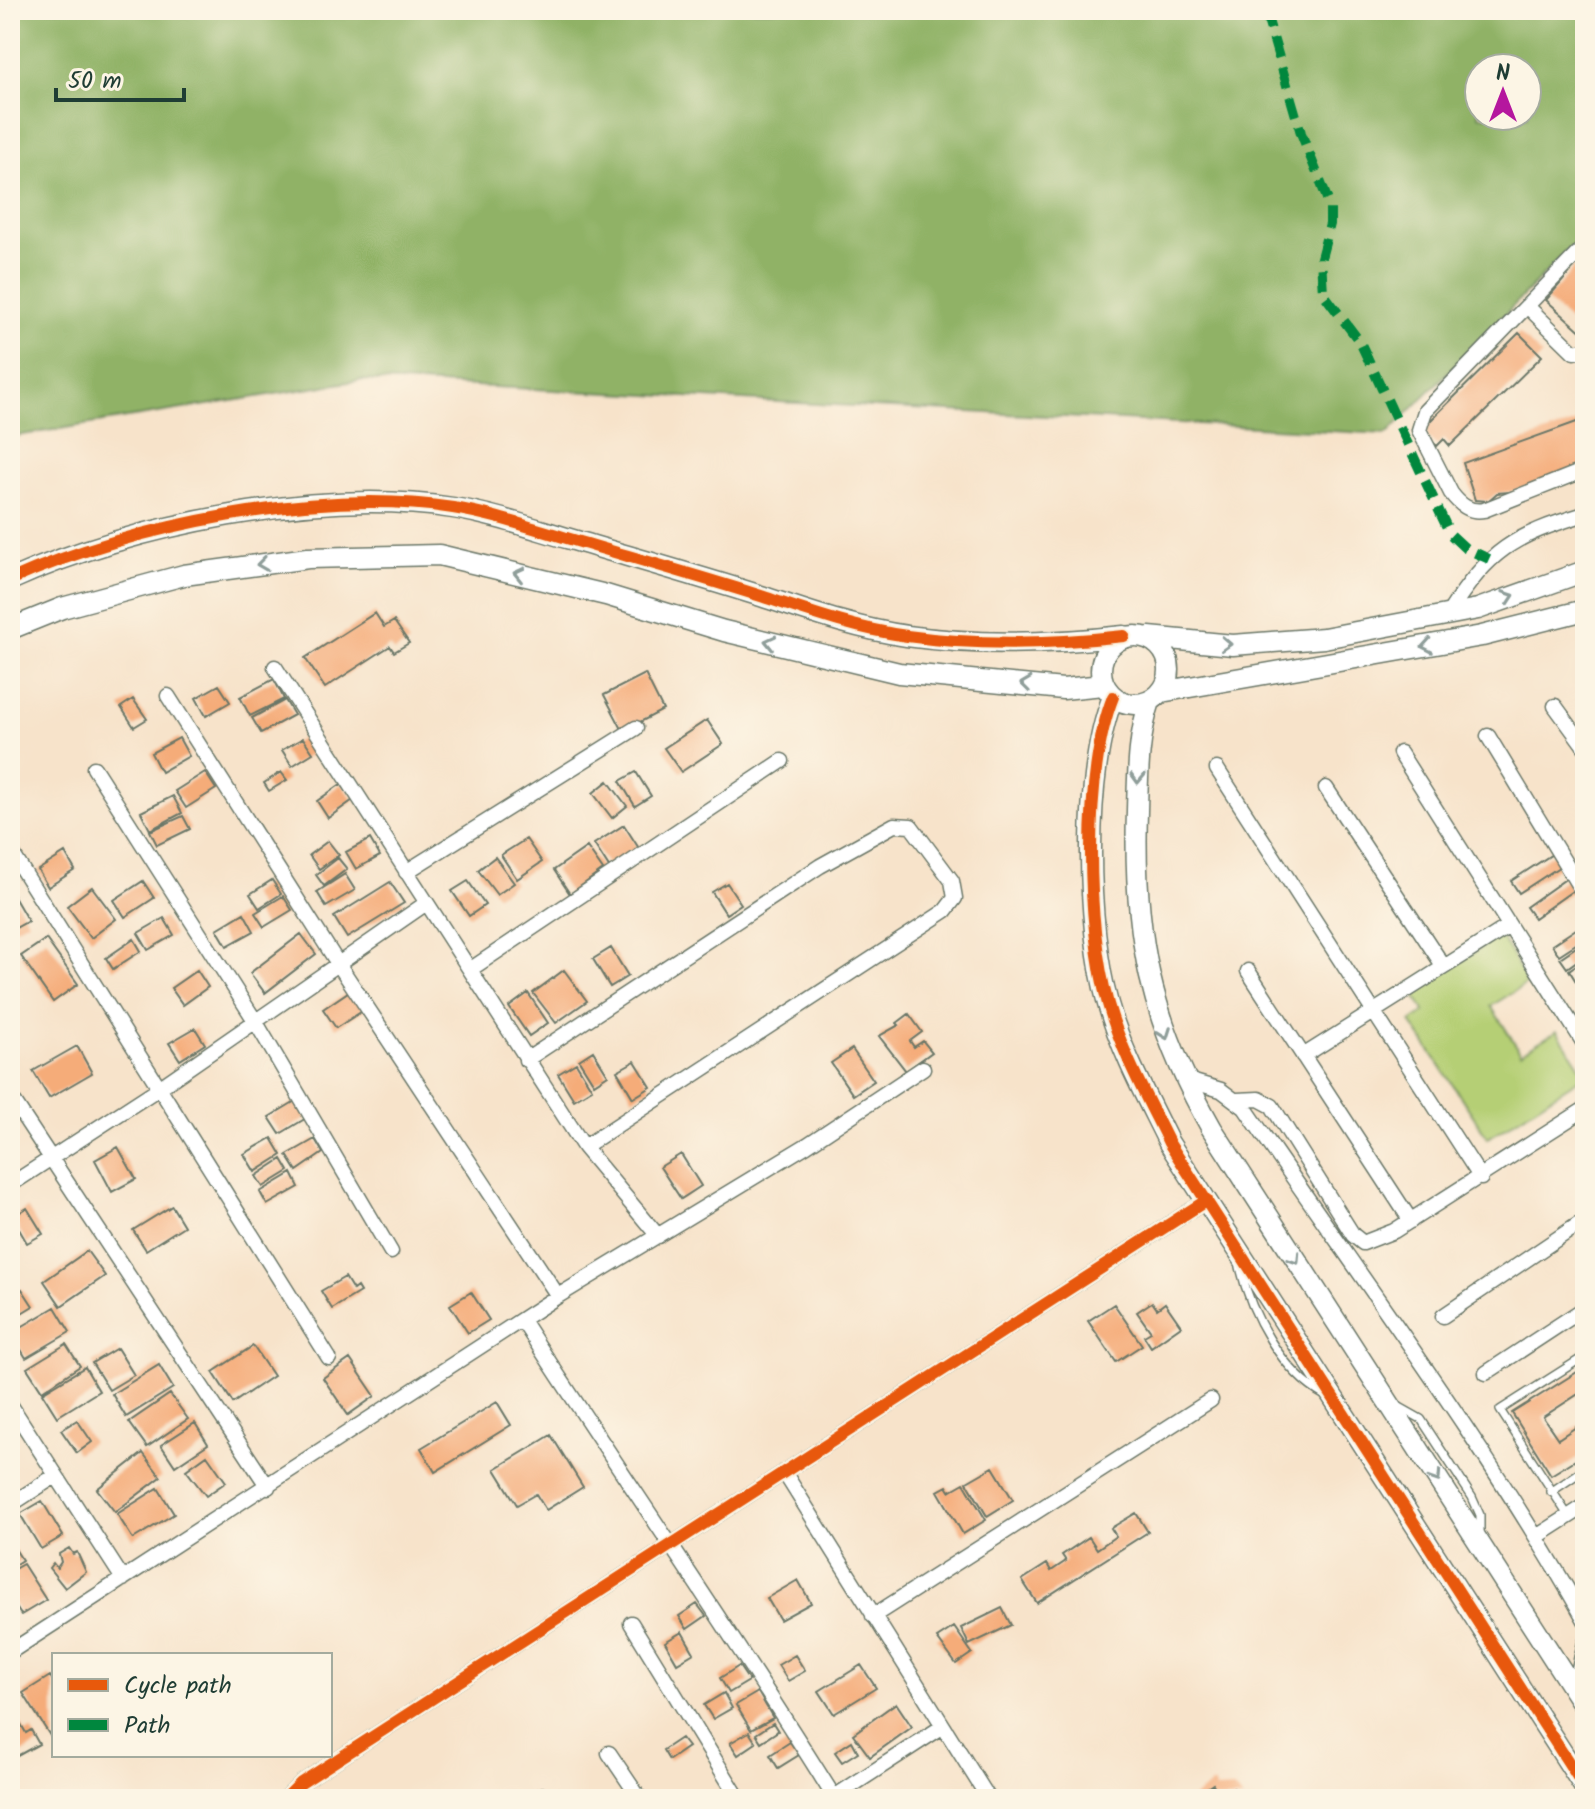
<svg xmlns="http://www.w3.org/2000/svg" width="1595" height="1809" font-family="Kalam,sans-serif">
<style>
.green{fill:#b5cf75;stroke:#6a8654;stroke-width:2}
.forest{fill:#90b266;stroke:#58784d;stroke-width:2;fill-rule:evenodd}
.building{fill:#f5ac79}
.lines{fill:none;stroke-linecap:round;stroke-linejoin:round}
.lane-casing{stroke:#6b7768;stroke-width:10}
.street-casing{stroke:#6b7768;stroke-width:17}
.secondary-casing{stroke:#6b7768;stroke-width:23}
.lane{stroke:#fff;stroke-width:7}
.street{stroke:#fff;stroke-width:14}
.secondary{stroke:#fff;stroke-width:20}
.quiet{stroke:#00873e;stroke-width:10;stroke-dasharray:20 10;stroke-linecap:butt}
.cycleway-casing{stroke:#fcf5e5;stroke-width:17}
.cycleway{stroke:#e8590c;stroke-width:12}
.oneway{stroke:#8f9e9a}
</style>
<rect width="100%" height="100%" fill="#fcf5e5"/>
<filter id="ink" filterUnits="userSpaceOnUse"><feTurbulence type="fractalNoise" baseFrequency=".0125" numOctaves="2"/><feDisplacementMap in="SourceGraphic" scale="16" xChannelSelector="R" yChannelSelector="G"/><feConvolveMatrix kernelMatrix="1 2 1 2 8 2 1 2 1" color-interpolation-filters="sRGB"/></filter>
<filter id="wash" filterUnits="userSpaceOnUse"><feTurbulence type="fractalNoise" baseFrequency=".006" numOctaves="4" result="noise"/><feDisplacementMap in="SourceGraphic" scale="32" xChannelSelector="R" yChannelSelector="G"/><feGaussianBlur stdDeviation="1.8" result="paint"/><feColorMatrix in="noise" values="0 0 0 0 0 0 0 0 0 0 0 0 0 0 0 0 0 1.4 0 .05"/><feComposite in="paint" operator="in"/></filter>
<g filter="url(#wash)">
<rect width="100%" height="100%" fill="#f7e3ca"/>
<path class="green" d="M1500,935l28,48 -37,23 30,47 36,-22 28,44 -97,63 -77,-116 14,-10 -12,-20z"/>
<path class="forest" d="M10,10h1575v223l-198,201 -1026,-54 -351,57zM1479,68h48v48h-48z"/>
<g id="blocks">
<path class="building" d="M1585,255v80l-39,-35z
M1519,333l23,23 -92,90 -6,-7 -7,7 -10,-9v-13z
M1585,419v48l-75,25 -13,1 -9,8 -13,-1 -12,-37z
M375,613l9,14 10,-6 15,22 -15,9 -4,-6 -65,42 -20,-30z
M645,674l18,36 -40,21 -19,-36z
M274,679l10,20 -34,17 -10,-19z
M219,685l11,17 -24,14 -10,-18z
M133,699l14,20 -13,8 -13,-20z
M285,700l9,15 -33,18 -9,-15z
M707,720l16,24 -42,28 -17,-24z
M179,738l10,18 -28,16 -10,-19z
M303,738l10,15 -21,13 -10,-16z
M205,772l11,17 -30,19 -11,-17z
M281,772l6,8 -18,11 -5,-8z
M636,772l15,24 -16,10 -15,-25z
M608,781l19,25 -15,12 -19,-25z
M341,784l12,16 -25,18 -11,-17z
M173,796l9,17 -32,17 -9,-18z
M183,816l7,13 -33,16 -7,-14z
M624,825l16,25 -30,19 -16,-25z
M370,839l10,17 -24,13 -10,-17z
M526,839l16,23 -25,17 -16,-24z
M328,841l11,14 -20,14 -10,-14z
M587,847l16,23 -33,24 -16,-24z
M65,853l10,17 -27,17 -10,-17z
M1554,853l8,12 -43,28 -8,-12z
M495,857l19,26 -17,12 -19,-25z
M338,858l9,11 -23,17 -8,-11z
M345,874l10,16 -29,17 -9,-15z
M1567,878l8,11 -41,29 -8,-11z
M272,880l9,14 -22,14 -9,-14z
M143,881l11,17 -29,19 -11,-17z
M468,881l17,24 -16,11 -17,-25z
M390,882l14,21 -57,35 -13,-21z
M727,883l14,21 -15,10 -14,-22z
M92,887l24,32 -25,19 -24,-32z
M10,890l18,31 -18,10z
M283,896l9,14 -28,17 -9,-14z
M244,913l10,18 -27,15 -10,-17z
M164,918l10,17 -26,15 -10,-17z
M1585,923v15l-26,17 -7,-10z
M301,934l15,20 -51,39 -15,-20z
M46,939l32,45 -25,18 -32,-46z
M134,939l7,12 -28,18 -7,-11z
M1585,941v14l-18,13 -7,-10z
M611,948l17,28 -18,11 -17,-28z
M1585,959v19l-8,5 -8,-13z
M197,970l11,17 -25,18 -12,-17z
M564,970l23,31 -31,22 -23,-30z
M351,990l13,20 -28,18 -13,-19z
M528,993l20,30 -19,13 -20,-29z
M909,1014l13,18 -12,9 4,6 9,-6 9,11 -26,19 -27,-35 20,-11 -2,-2z
M195,1028l10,16 -25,16 -11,-17z
M77,1046l15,27 -43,25 -16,-27z
M852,1049l22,32 -21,14 -22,-32z
M593,1051l15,24 -14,9 -15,-24z
M635,1061l16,26 -18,11 -16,-27z
M576,1063l16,26 -18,11 -16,-26z
M297,1100l11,17 -28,17 -11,-17z
M272,1138l10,17 -27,17 -11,-18z
M315,1139l8,14 -26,18 -10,-16z
M118,1147l18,32 -24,13 -17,-32z
M681,1154l20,32 -20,13 -21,-32z
M282,1159l7,12 -26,16 -7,-11z
M292,1173l7,14 -32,18 -7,-13z
M172,1206l12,20 -38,24 -13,-20z
M27,1208l16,26 -16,9 -15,-26z
M87,1251l18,25 -44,30 -17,-25z
M345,1277l8,13 4,-3 3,5 -28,17 -11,-18z
M22,1289l11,17 -23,14v-23z
M471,1292l18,28 -21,13 -18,-28z
M1152,1302l5,7 8,-6 16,23 -30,21 -7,-11 7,-4 -14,-20z
M1114,1304l28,41 -26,17 -28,-41z
M55,1307l15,25 -44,26 -15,-25z
M66,1344l14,22 -38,25 -15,-23z
M253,1346l20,30 -40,27 -20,-31z
M117,1348l17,27 -25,15 -17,-27z
M350,1359l25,37 -27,19 -25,-37z
M159,1365l14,23 -47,29 -14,-23z
M85,1367l14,24 -42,26 -15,-24z
M1585,1367v34l-5,-8 -37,24 15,22 27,-18v33l-34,21 -39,-62z
M170,1394l18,25 -41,28 -18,-25z
M497,1402l14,23 -76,47 -14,-24z
M77,1420l15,22 -15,11 -16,-23z
M195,1423l13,21 -33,22 -14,-21z
M551,1435l32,52 -37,23 -10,-16 -19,11 -22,-36z
M143,1453l18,24 -46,35 -18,-23z
M207,1455l19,27 -20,14 -20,-26z
M993,1467l20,33 -26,16 -20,-34z
M964,1483l22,37 -23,14 -25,-43 9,-5 3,5z
M158,1488l16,26 -41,25 -16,-25z
M42,1501l21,35 -22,13 -21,-35z
M1136,1513l12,19 -111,71 -15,-23 25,-16 4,7 15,-10 -4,-6 27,-18 8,12 19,-13 -5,-8z
M10,1541l12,19 -9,6 1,3 9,-5 23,36 -25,15 -11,-17z
M69,1548l4,6 4,-2 9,20 -21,16 -16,-20 4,-5 4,5 4,-6 -2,-8z
M798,1580l13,23 -31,17 -13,-22z
M697,1604l9,12 -19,13 -8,-13z
M1002,1608l9,17 -42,20 -8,-17z
M954,1627l18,26 -16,11 -19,-26z
M682,1632l12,21 -17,10 -12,-21z
M795,1655l10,16 -17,10 -10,-16z
M861,1665l15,23 -42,26 -15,-23z
M739,1666l10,15 -20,12 -9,-15z
M50,1676l4,6v60l-31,-49z
M758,1692l15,26 -22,12 -15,-25z
M724,1693l8,15 -19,11 -9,-14z
M896,1703l16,24 -42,30 -17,-23z
M10,1705l16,28 5,-3 8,14 -29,16z
M773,1723l5,8 -17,11 -5,-8z
M749,1732l7,11 -18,12 -8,-12z
M681,1738l7,9 -19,13 -6,-10z
M852,1741l6,11 -16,10 -7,-10z
M790,1742l9,13 -21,13 -8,-13z
M1213,1784l3,5 17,-1 10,11h-52z"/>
</g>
</g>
<g filter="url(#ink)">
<use href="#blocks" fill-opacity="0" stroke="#6b7768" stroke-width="2"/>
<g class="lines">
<defs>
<path id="lane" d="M1240,1267c11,48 42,105 85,129
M1398,1406l23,13 51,78 8,18v20
M1551,1492l34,-23
M1569,1517l-69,-107 85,-54"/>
<path id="street" d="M1585,246l-160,165 -6,19 32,63c9,12 19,20 33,17l101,-40
M1527,306l47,46 11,-2
M1448,614c42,-65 65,-78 137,-100
M275,667l309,480 74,89
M168,696l169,266 221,334
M1555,706l30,41
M1488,736l97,160
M1400,753l185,292
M94,768l160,251 137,233
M1217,769l264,409
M1326,788l118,179
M10,850l319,508
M406,872l230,-144
M471,969l311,-208
M1248,971l163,250
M1303,1056l206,-130
M526,1060l294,-194 74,-41 17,1 41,55 3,17 -10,13 -361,236
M1184,1079l37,11 24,18c115,169 239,333 340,512
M10,1096l258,391
M1237,1100l22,-1 13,7 81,129 10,8 31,-12 191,-122
M10,1185l149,-97 266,-184
M1443,1316l142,-96
M522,1320c103,160 212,315 312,477
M1486,1373l99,-65
M10,1404l113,175
M784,1472l205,327
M10,1505l45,-29
M1538,1536l47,-30
M873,1616l338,-216
M631,1623l108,176
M10,1652l548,-356 249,-151 116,-77
M1574,1690l11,-47
M609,1753l31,46
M542,1795l3,4
M285,1799l16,-16 906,-583
M831,1799l111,-72"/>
<path id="secondary" d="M10,580c123,-55 309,-93 443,-72 39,6 79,20 117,31 64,19 128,37 191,57 48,16 96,33 146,40 72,10 145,8 217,0
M10,629l52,-21 122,-33 124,-17 131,-3 167,40 118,36 175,42 164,16 40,-4
M1101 670a34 34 0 1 1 68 0a34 34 0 1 1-68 0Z
M1149,637l84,8 91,-7 154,-29 107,-38
M1161,692l321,-56 103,-26
M1113,697c-30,76 -27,228 -5,307 14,49 39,94 61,139l416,645
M1150,701c-12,36 -12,72 -13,110 -4,124 13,209 75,318l373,578"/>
</defs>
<use href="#lane" class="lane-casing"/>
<use href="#street" class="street-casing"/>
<use href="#secondary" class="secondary-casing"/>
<use href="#lane" class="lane"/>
<use href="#street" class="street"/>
<use href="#secondary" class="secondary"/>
<path class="quiet" d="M1265,10l36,123 29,73v18l-9,34 2,35 37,49 90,192 15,14 24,11"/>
<defs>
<path id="cycleway" d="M10,580c123,-55 309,-93 443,-72 39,6 79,20 117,31 64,19 128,37 191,57 48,16 96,33 146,40 72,10 145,8 217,0
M1113,697c-30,76 -27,228 -5,307 14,49 39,94 61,139l416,645
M285,1799l16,-16 906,-583"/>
</defs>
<use href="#cycleway" class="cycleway-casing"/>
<use href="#cycleway" class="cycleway"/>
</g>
<defs><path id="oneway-chevron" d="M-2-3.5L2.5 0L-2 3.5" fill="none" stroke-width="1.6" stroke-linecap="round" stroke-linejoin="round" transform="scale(2)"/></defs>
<g class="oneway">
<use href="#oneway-chevron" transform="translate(262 564) rotate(172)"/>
<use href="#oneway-chevron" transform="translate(519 574) rotate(-167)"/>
<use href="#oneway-chevron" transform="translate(1509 597) rotate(-19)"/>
<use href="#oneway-chevron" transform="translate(770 642) rotate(-167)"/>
<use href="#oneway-chevron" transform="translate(1226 644) rotate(3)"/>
<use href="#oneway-chevron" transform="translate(1427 646) rotate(170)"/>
<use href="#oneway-chevron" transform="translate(1026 684) rotate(-173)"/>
<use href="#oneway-chevron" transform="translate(1138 778) rotate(92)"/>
<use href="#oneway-chevron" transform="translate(1165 1034) rotate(70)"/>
<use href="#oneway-chevron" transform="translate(1295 1259) rotate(57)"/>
<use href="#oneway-chevron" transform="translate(1436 1477) rotate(57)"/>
</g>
</g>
<rect width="1595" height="1809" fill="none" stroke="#fcf5e5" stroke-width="40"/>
<rect x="52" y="1653" width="280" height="104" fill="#fcf5e5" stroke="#a4ab9e" stroke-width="2"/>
<rect x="68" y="1679" width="40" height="12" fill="#e8590c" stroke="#a4ab9e" stroke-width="2"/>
<text x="124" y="1693" font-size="24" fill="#1f3d34">Cycle path</text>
<rect x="68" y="1719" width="40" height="12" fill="#00873e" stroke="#a4ab9e" stroke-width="2"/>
<text x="124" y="1733" font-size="24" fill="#1f3d34">Path</text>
<g transform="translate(1503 92)"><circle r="38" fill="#fcf5e5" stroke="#a4ab9e" stroke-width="2"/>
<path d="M0-6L14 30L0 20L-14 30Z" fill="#b5179e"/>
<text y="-12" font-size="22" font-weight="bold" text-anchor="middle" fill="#1f3d34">N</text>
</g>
<path d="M56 88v12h128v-12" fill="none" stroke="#1f3d34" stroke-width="4"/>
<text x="68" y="88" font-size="24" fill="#1f3d34" stroke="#fcf5e5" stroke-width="6" paint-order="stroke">50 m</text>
</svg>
